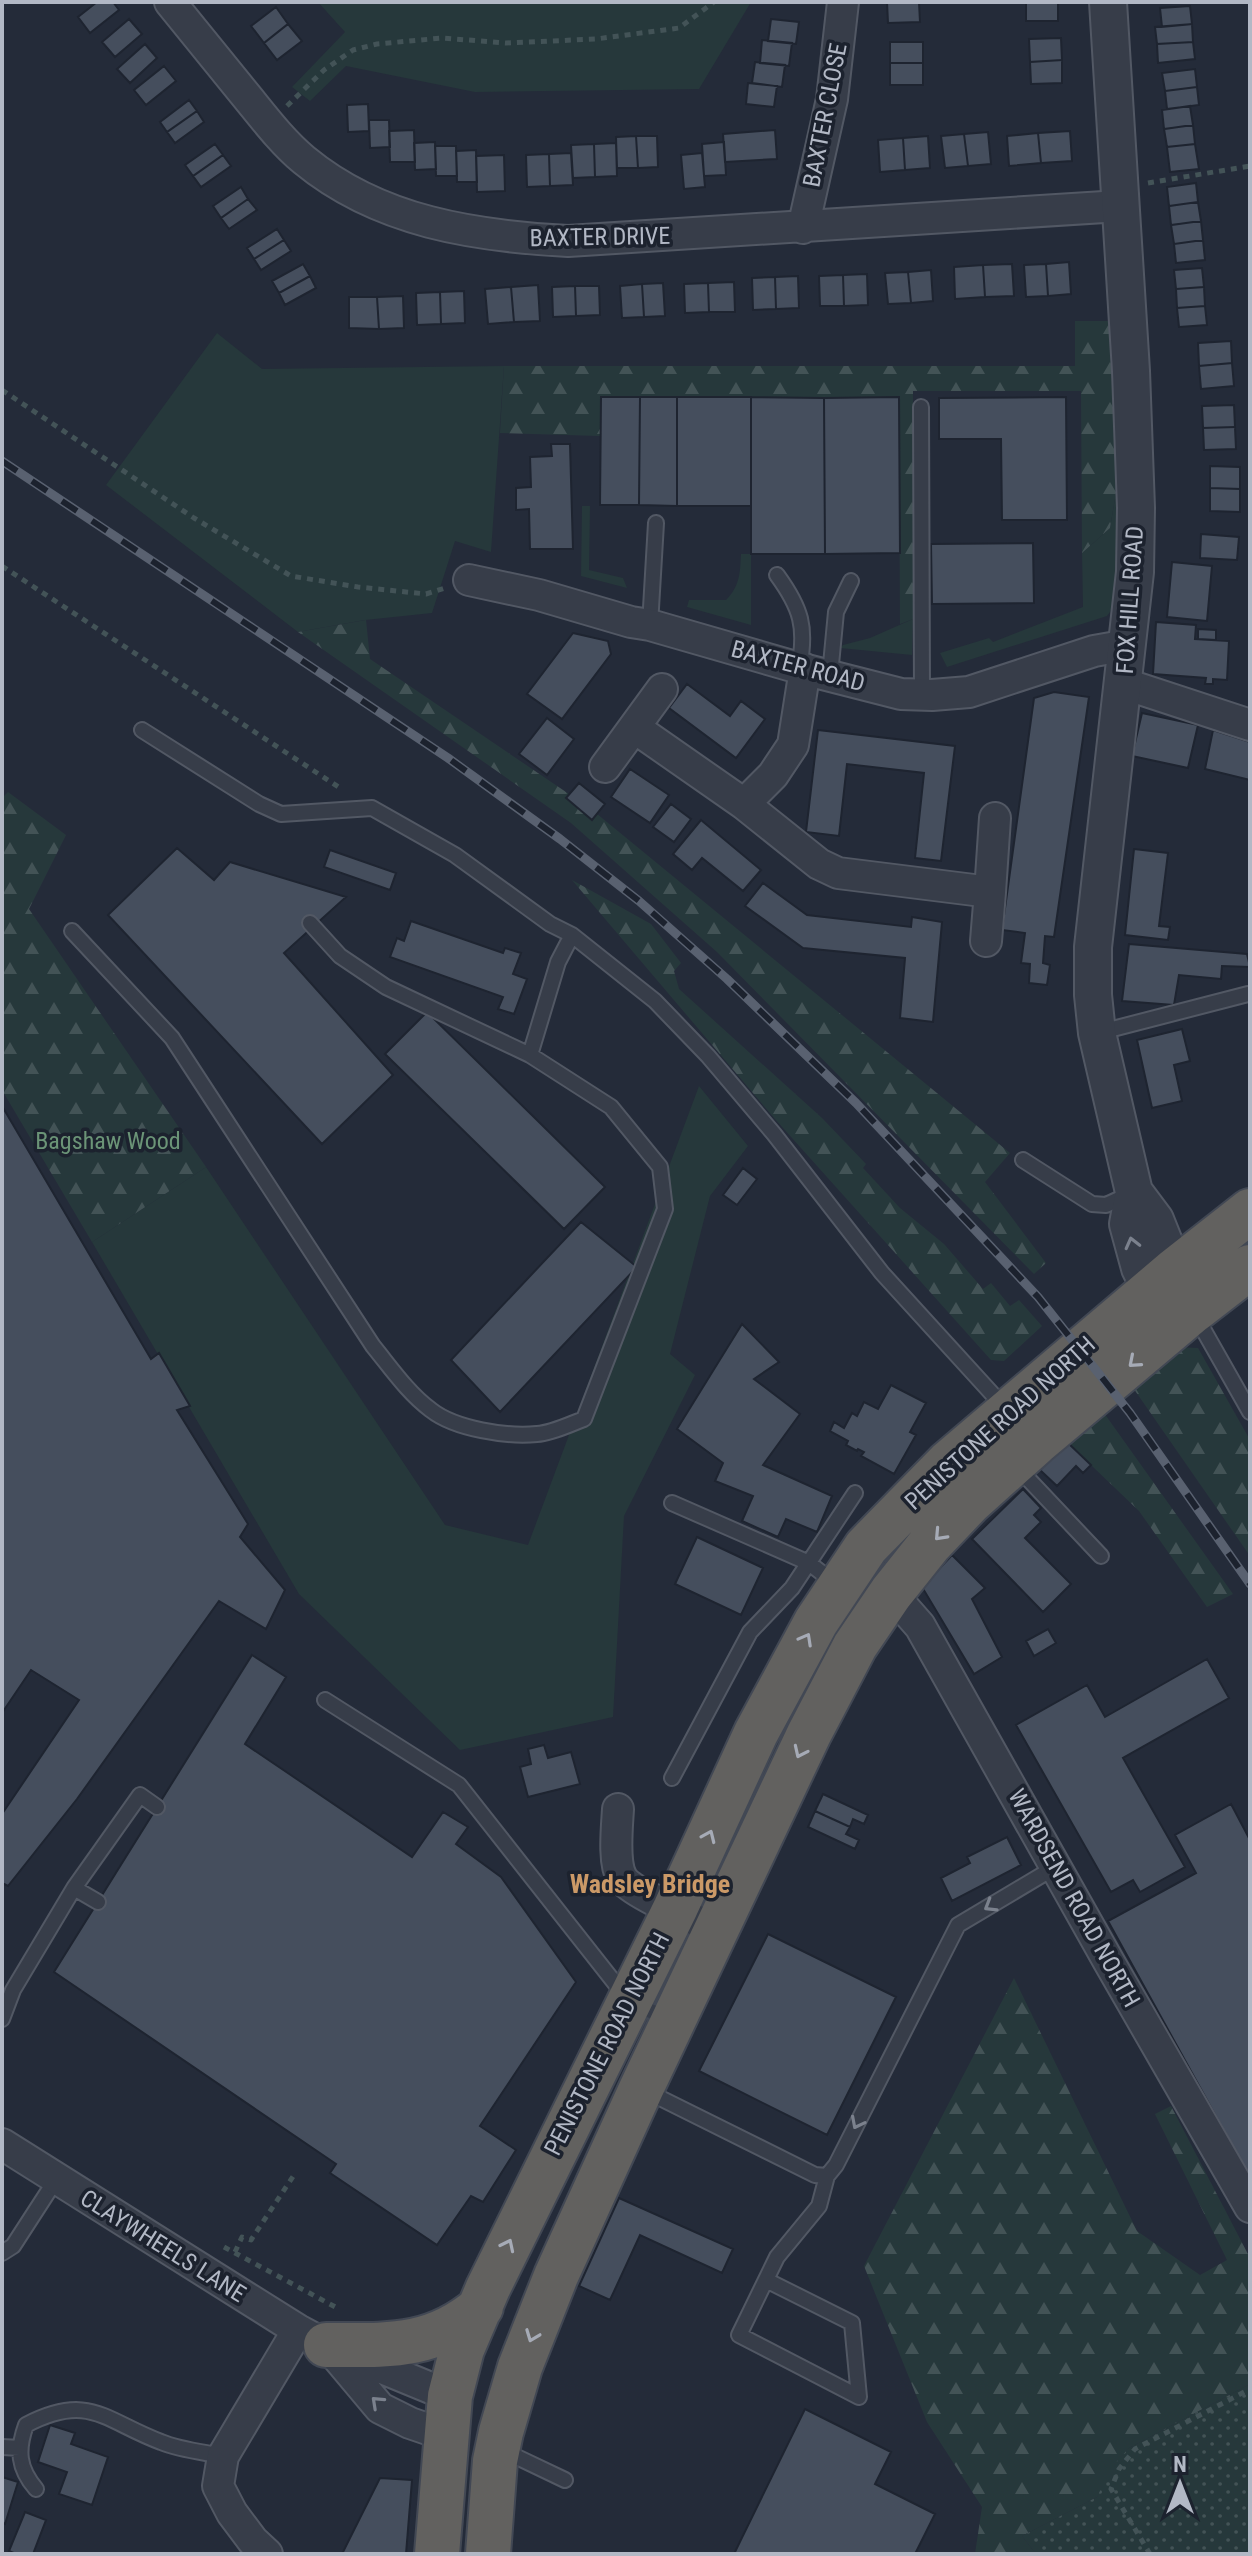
<svg xmlns="http://www.w3.org/2000/svg" width="1252" height="2556" font-family="'Roboto Condensed',sans-serif">
<style>
.green{fill:#26383b}
.forest{fill:url(#forest-firs)}
.garden{fill:url(#garden-dots)}
.building{fill:#454e5d;stroke:#1e2430;stroke-width:2}
.lines{fill:none;stroke-linecap:round;stroke-linejoin:round}
.service-casing{stroke:#525864;stroke-width:18}
.minor-casing{stroke:#525864;stroke-width:34}
.tertiary-casing{stroke:#525864;stroke-width:40}
.trunk-casing{stroke:#424854;stroke-width:48}
.path{stroke:#435357;stroke-width:5;stroke-dasharray:6 6;stroke-linecap:butt}
.service{stroke:#373d49;stroke-width:14}
.minor{stroke:#373d49;stroke-width:30}
.tertiary{stroke:#373d49;stroke-width:36}
.trunk{stroke:#62615f;stroke-width:44}
.rail-casing{stroke:#596170;stroke-width:9}
.rail{stroke:#1c222e;stroke-width:6;stroke-dasharray:18;stroke-linecap:butt}
.oneway{stroke:#7b818d}
.oneway2{stroke:#a6abb6}
.labels{text-anchor:middle;stroke-width:7;stroke-linejoin:round;paint-order:stroke}
.street-label{font-size:24px;fill:#b2b8c5;stroke:#1c222e}
.park-label{font-size:24px;fill:#6b9477;stroke:#1c222e}
.neighbourhood-label{font-size:26px;font-weight:bold;fill:#cb9967;stroke:#1c222e}
</style>
<defs>
<pattern id="forest-firs" width="22" height="20" patternUnits="userSpaceOnUse" patternTransform="scale(2)"><rect width="22" height="20" fill="#26383b"/><path d="M5 1l3.5 6h-7zM16 11l3.5 6h-7z" fill="#435356"/></pattern>
<pattern id="garden-dots" width="8" height="8" patternUnits="userSpaceOnUse" patternTransform="scale(2)"><rect width="8" height="8" fill="#26383b"/><path d="M2 2h.1M6 6h.1" fill="none" stroke="#435356" stroke-width="1.8" stroke-linecap="round"/></pattern>
</defs>
<rect width="100%" height="100%" fill="#242b39"/>
<path class="green" d="M318,2h433l-52,87 -224,3 -129,-26 -36,35 -18,-14 53,-55z
M217,333l45,36 242,-3 -13,186 -36,-11 -23,72 -67,7 -67,12 -192,-147z
M1122,456c-1,32 5,140 -15,160l-160,51 -7,-14 49,-15 4,4 90,-35 -1,-54 28,-25z
M582,506h8l-1,64 34,8 4,10 -46,-12z
M741,554h10v71l-64,-18 2,-7h37c14,-14 14,-27 15,-46z
M913,619l-1,36 -72,-7 3,-3 27,-7z
M699,1086l49,60 -38,50 -40,158 25,21 -71,141 -11,201 -153,33 -161,-156 -207,-352 114,-75 239,358 83,20z"/>
<path class="forest" d="M1075,321h36l11,135 -12,72 -28,25 -1,-162h-168v228l-13,5 -1,-227h-298l-1,39 -100,-3 4,-67h571z
M366,620l4,39 221,150 419,344 -25,29 61,81 -12,11 -317,-322 -146,-129 -273,-191z
M8,792l58,43 -37,74 177,258 -114,75 -90,-152v-292z
M572,880l79,44 30,39 -7,8 5,18 143,129 44,46 -3,4 37,40 44,36 39,45 8,-6 19,23 9,-6 23,26 -38,35 -13,-1 -216,-241z
M1172,1347l26,1 52,92v116l-121,-174z
M1104,1413l129,181 -26,13 -68,-96 -72,-69z
M1014,1978l123,253 63,44 27,-15 -72,-146 16,-8 79,152v126l-121,64 -32,49 -75,39 14,18h-61l7,-47 -55,-85 -63,-156z"/>
<path class="garden" d="M1250,2384v170h-214l-14,-18 75,-39 15,-30 17,-19z"/>
<path class="building" d="M97,2h16l6,8 -29,23 -12,-16z
M887,2h32l1,20 -32,1z
M1026,2h32v19h-32z
M1190,6l2,18 -30,3 -2,-19z
M276,7l12,17 -24,19 -13,-17z
M129,19l13,15 -27,23 -13,-15z
M771,19l28,3 -3,22 -28,-3z
M288,24l14,17 -25,19 -13,-17z
M1192,24l1,18 -36,2 -2,-17z
M1061,38l1,22 -32,2 -1,-23z
M762,40l30,3 -3,23 -29,-3z
M890,42h33v21h-33z
M1193,42l2,17 -37,4 -1,-19z
M145,44l12,14 -27,25 -13,-14z
M1062,60v23l-31,1 -1,-22z
M755,62l30,3 -3,22 -30,-4z
M890,63h33v22h-33z
M164,66l12,15 -30,24 -12,-15z
M1195,69l2,18 -32,4 -3,-18z
M748,83l29,3 -3,21 -28,-3z
M1197,87l2,18 -32,4 -2,-18z
M189,100l8,11 -30,21 -7,-10z
M368,104l1,27 -21,1 -1,-27z
M1190,106l3,19 -29,4 -2,-19z
M197,111l7,11 -29,21 -8,-11z
M369,120h20l1,27 -20,1z
M1193,125l2,19 -28,3 -3,-18z
M414,130l1,32h-25l-1,-31z
M775,130l2,29 -52,3 -2,-28z
M1070,131l2,30 -31,2 -3,-30z
M988,132l3,32 -23,2 -4,-32z
M1038,133l3,30 -32,3 -2,-30z
M964,134l4,32 -23,2 -4,-32z
M636,136h21l1,31 -20,1z
M636,136l2,32h-21l-1,-31z
M928,136l2,32 -25,2 -2,-32z
M903,138l2,32 -25,2 -2,-32z
M435,142l1,27 -21,1 -1,-27z
M724,142l2,33 -22,1 -2,-32z
M616,143l1,33 -22,1 -1,-33z
M215,144l8,11 -30,21 -8,-11z
M594,144l1,33 -22,1 -2,-33z
M1195,144l4,25 -29,3 -3,-25z
M435,146h21l1,30h-21z
M476,150l1,32h-20l-1,-31z
M571,153l2,32 -23,1 -1,-32z
M702,153l3,34 -21,2 -3,-34z
M549,154l1,32 -23,1 -1,-32z
M223,155l8,11 -30,21 -8,-11z
M504,155l1,36 -28,1 -1,-36z
M1196,183l2,19 -29,4 -2,-19z
M241,187l7,12 -27,19 -8,-12z
M248,199l9,11 -28,19 -8,-11z
M1198,202l3,19 -30,4 -2,-19z
M1201,221l2,19 -29,4 -3,-19z
M277,229l7,11 -30,19 -7,-11z
M284,240l7,11 -30,19 -7,-11z
M1203,240l2,20 -29,3 -2,-19z
M1069,262l2,32 -23,2 -2,-32z
M303,264l7,12 -31,17 -7,-12z
M1012,264l2,32 -29,1 -2,-32z
M1046,264l2,32 -22,1 -2,-32z
M983,265l2,32 -30,2 -1,-32z
M1202,268l2,19 -28,2 -2,-19z
M931,270l2,31 -22,2 -3,-31z
M908,272l3,31 -23,1 -3,-31z
M867,274l1,31 -24,1 -1,-31z
M843,275l1,31h-24l-1,-30z
M310,276l6,12 -31,17 -6,-12z
M798,276l1,32 -23,1 -1,-32z
M775,277l1,32 -23,1 -1,-32z
M734,282l1,30h-26l-1,-29z
M663,283l2,33 -21,1 -2,-33z
M708,283l1,29 -24,1 -1,-29z
M642,284l2,33 -22,1 -2,-32z
M538,285l2,36 -26,1 -3,-35z
M575,286h24l1,29 -24,1z
M575,286l1,30 -23,1 -1,-30z
M511,287l3,35 -26,2 -3,-35z
M1204,287l1,19 -28,2 -1,-19z
M464,291l1,32 -24,1 -1,-32z
M440,292l1,32 -24,1 -1,-32z
M403,296l1,32 -25,1 -2,-32z
M349,297h28l2,32 -30,-1z
M1205,306l2,19 -28,2 -2,-19z
M1231,341l1,22 -33,3 -1,-23z
M1232,363l2,23 -33,3 -2,-23z
M601,397h39l-1,108h-39z
M640,397h37v109l-38,-1z
M677,397h74v109h-74z
M751,397l73,1 1,156h-74z
M899,397l1,156 -75,1 -1,-156z
M1066,397l1,123h-65l-1,-81h-62v-41z
M1234,405l1,22 -32,1 -1,-22z
M1235,427l1,22 -32,1 -1,-22z
M551,444h19l3,105h-43l-1,-40 -13,1v-22l15,-1 -1,-30 22,-1z
M1210,466l30,1v22l-30,-1z
M1210,488l30,1v23l-30,-1z
M1201,534l38,3 -2,23 -37,-2z
M1033,543l1,60 -102,1 -1,-60z
M1172,562l40,4 -5,55 -40,-4z
M1156,622l40,3 -1,14 34,2 -2,39 -14,-1v5h-8l1,-6 -53,-4z
M1198,629l18,1v10l-18,-1z
M573,633l35,8 3,13 -49,65 -35,-25z
M687,684l43,32 11,-15 24,18 -29,39 -67,-50z
M1054,692l35,5 -35,240 -9,-1 -2,27 7,2 -3,20 -18,-2 1,-19 -9,-1 4,-30 -23,-3 32,-232z
M1142,713l56,12 -10,43 -56,-12z
M547,718l27,21 -27,36 -28,-21z
M818,730l137,16 -14,115 -26,-3 9,-85 -77,-9 -8,72 -33,-4z
M1213,730l37,12v38l-45,-11z
M630,769l39,26 -19,28 -39,-26z
M579,783l26,21 -13,16 -26,-22z
M671,804l20,15 -17,23 -21,-15z
M701,820l60,50 -18,21 -41,-33 -10,12 -19,-16z
M177,848l37,32 16,-18 116,35 -62,56 109,122 -71,69 -214,-229z
M1134,849l34,4 -9,73 11,1 -2,13 -43,-5z
M330,850l66,23 -6,17 -66,-23z
M763,883l44,32 104,12 1,-10 30,5 -9,100 -33,-4 5,-60 -102,-10 -58,-42z
M411,921l92,32 2,-5 16,5 -8,21 14,5 -13,35 -16,-5 5,-12 -113,-40 7,-19 7,3z
M1129,944l118,10 3,13 -28,-1 -1,13 -42,-4 -5,30 -52,-4z
M427,1012l178,175 -41,42 -179,-175z
M1182,1029l8,32 -16,4 8,36 -30,7 -15,-68z
M2,1106l149,253 8,-6 31,53 -13,4 71,114 -8,13 45,53 -19,39 -47,-28 -142,198 -69,87 -6,-3v-69l77,-114 -48,-30 -29,43z
M743,1168l14,11 -20,26 -14,-10z
M581,1222l56,45 -137,145 -49,-52z
M742,1324l37,38 -25,17 46,35 -37,51 69,31 -15,36 -31,-13 -8,18 -36,-16 11,-25 -38,-15 8,-18 -46,-34z
M891,1385l35,18 -16,29 6,3 -22,39 -33,-18 3,-4 -6,-3 -1,2 -11,-6 2,-4 -18,-10 4,-9 10,6 8,-15 5,3 7,-14 14,7z
M1067,1442l24,23 -8,8 -7,-7 -19,20 -17,-16z
M1023,1489l18,19 -7,7 7,7 -16,16 46,46 -28,28 -71,-73z
M697,1537l66,31 -22,47 -66,-31z
M952,1555l33,33 -13,11 30,58 -28,17 -52,-87z
M1048,1629l8,14 -22,13 -8,-15z
M252,1655l34,22 -41,67 167,113 31,-45 25,15 -12,17 45,33 75,105 -96,144 36,24 -33,52 -12,-6 -34,49 -107,-72 6,-9 -282,-192z
M1207,1659l22,39 -106,60 62,109 -45,25 -7,-12 -22,12 -95,-167 71,-40 18,32z
M544,1745l4,13 23,-6 9,32 -52,13 -8,-30 11,-3 -3,-15z
M823,1794l45,21 -4,9 -11,-5 -3,8 -35,-16z
M1231,1804l19,36v338l-142,-257 88,-48 -21,-38z
M815,1811l35,16 -4,7 13,6 -4,9 -47,-22z
M1007,1837l14,28 -69,36 -11,-23 29,-15 -3,-6z
M768,1934l128,63 -69,138 -128,-64z
M619,2198l114,51 -11,24 -82,-38 -30,65 -31,-14z
M805,2409l86,43 -16,32 60,30 -20,40h-181z
M50,2425l25,8 -4,11 37,13 -16,48 -33,-11 8,-22 -29,-10z
M2,2477l16,5 -13,42 -3,-1z
M380,2478l32,2 -6,74h-64z
M25,2512l21,8 -13,34h-17l-7,-3z"/>
<g class="lines">
<defs>
<path id="service" d="M921,407l1,287
M777,575c24,33 30,52 22,93
M650,625l6,-102
M830,675l6,-63 15,-31
M142,730l117,74 22,10 91,-6 83,47 95,69 22,11 83,66 53,55 66,78 108,139 124,136
M72,931l100,107 201,308c18,22 35,47 58,64 24,19 76,27 106,24 16,-1 33,-10 47,-15l81,-210 -5,-42 -49,-60 -81,-52 -144,-68 -46,-31 -30,-33
M1097,1033l151,-39
M530,1055l28,-93 14,-27
M1023,1160l69,44 14,1 24,-11
M1195,1315l55,97
M1016,1466l85,90
M672,1503l137,60 27,21
M325,1700l134,85 170,216 39,18
M672,1778l78,-146 42,-44 63,-95
M74,1888l66,-93 17,12
M2,2019l11,-29 61,-102 24,14
M646,2091l169,84 12,1 9,-11 122,-240 99,-59
M2,2253l11,-7 44,-68
M766,2280l86,43 7,74 -120,-62 38,-78 42,-51 8,-30
M2,2447l18,1
M502,2450l63,30
M36,2489c-18,-21 -19,-39 -10,-64 63,-33 79,-4 135,17 19,8 42,10 62,14"/>
<path id="minor" d="M170,2c24,30 49,60 73,90 19,23 38,49 61,68 75,62 171,76 264,81l552,-35
M803,228l29,-129 11,-97
M469,580l70,15 92,27 19,3 149,43 102,26 31,1 37,-3 125,-41 34,-6
M805,669l-12,76 -20,30 -29,29 75,60 19,9 152,19 5,-74
M1125,684l125,41
M635,728l109,76
M605,767l57,-78
M986,941l4,-49
M891,1593l29,33 189,336 141,245
M618,1809c-1,18 -5,54 4,69 9,15 76,42 94,52
M2,2144l296,186 28,15 124,51
M328,2346l52,62 30,15 35,12
M267,2554l-14,-13 -21,-28 -14,-27 5,-30 75,-126"/>
<path id="tertiary" d="M1108,2l23,369 5,137 -1,64 -42,375v48l4,38 37,159 21,28 20,50
M1134,1192l-6,32 12,44 11,22"/>
<path id="trunk" d="M326,2345c61,0 106,4 155,-38
M437,2554l13,-158 12,-47 26,-61 187,-379 81,-176 60,-111 50,-75 82,-84 227,-193 75,-59
M488,2554l7,-93 6,-29 19,-65 36,-91 85,-187 168,-355 46,-88 36,-53 39,-49 40,-42 66,-59 157,-132 57,-44"/>
</defs>
<use href="#service" class="service-casing"/>
<use href="#minor" class="minor-casing"/>
<use href="#tertiary" class="tertiary-casing"/>
<use href="#trunk" class="trunk-casing"/>
<path class="path" d="M287,106l37,-36 29,-20 24,-6 65,-6 64,5 90,-4 83,-11 35,-26
M1148,183l102,-17
M2,390l192,128 97,58 67,11 68,7 19,-6
M2,566l341,224
M224,2247l115,62
M235,2252l7,-15 9,3 43,-65
M1150,2554l-39,-65 8,-20 16,-20 115,-60"/>
<use href="#service" class="service"/>
<use href="#minor" class="minor"/>
<use href="#tertiary" class="tertiary"/>
<use href="#trunk" class="trunk"/>
<defs>
<path id="rail" d="M2,461l446,297 112,81 79,62 88,78 129,124 182,194 92,116 120,171"/>
</defs>
<use href="#rail" class="rail-casing"/>
<use href="#rail" class="rail"/>
</g>
<defs><path id="oneway-chevron" d="M-2-3.5L2.5 0L-2 3.5" fill="none" stroke-width="1.6" stroke-linecap="round" stroke-linejoin="round" transform="scale(2)"/></defs>
<g class="oneway">
<use href="#oneway-chevron" transform="translate(1132 1243) rotate(-104)"/>
<use href="#oneway-chevron" transform="translate(990 1906) rotate(149)"/>
<use href="#oneway-chevron" transform="translate(857 2123) rotate(117)"/>
<use href="#oneway-chevron" transform="translate(377 2402) rotate(-137)"/>
</g>
<g class="oneway2">
<use href="#oneway-chevron" transform="translate(1134 1362) rotate(139)"/>
<use href="#oneway-chevron" transform="translate(940 1535) rotate(133)"/>
<use href="#oneway-chevron" transform="translate(806 1639) rotate(-61)"/>
<use href="#oneway-chevron" transform="translate(800 1752) rotate(115)"/>
<use href="#oneway-chevron" transform="translate(709 1836) rotate(-66)"/>
<use href="#oneway-chevron" transform="translate(508 2245) rotate(-64)"/>
<use href="#oneway-chevron" transform="translate(532 2336) rotate(111)"/>
</g>
<g class="labels">
<g class="street-label">
<text transform="translate(825 115) rotate(-79)" y="8">BAXTER CLOSE</text>
<text transform="translate(600 237) rotate(-1)" y="8">BAXTER DRIVE</text>
<text transform="translate(1130 600) rotate(-86)" y="8">FOX HILL ROAD</text>
<text transform="translate(798 666) rotate(15)" y="8">BAXTER ROAD</text>
<text transform="translate(1000 1423) rotate(-42)" y="8">PENISTONE ROAD NORTH</text>
<text transform="translate(1074 1898) rotate(61)" y="8">WARDSEND ROAD NORTH</text>
<text transform="translate(607 2044) rotate(-63)" y="8">PENISTONE ROAD NORTH</text>
<text transform="translate(163 2246) rotate(32)" y="8">CLAYWHEELS LANE</text>
</g>
<g class="park-label">
<text x="108" y="1149">Bagshaw Wood</text>
</g>
<g class="neighbourhood-label">
<text x="650" y="1893">Wadsley Bridge</text>
</g>
</g>
<rect width="1252" height="2556" fill="none" stroke="#b2b8c5" stroke-width="8"/>
<g transform="translate(1180 2484)" stroke="#1c222e" stroke-width="6" paint-order="stroke">
<path d="M0-6L14 30L0 20L-14 30Z" fill="#b2b8c5"/>
<text y="-12" font-size="22" font-weight="bold" text-anchor="middle" fill="#b2b8c5">N</text>
</g>
</svg>
